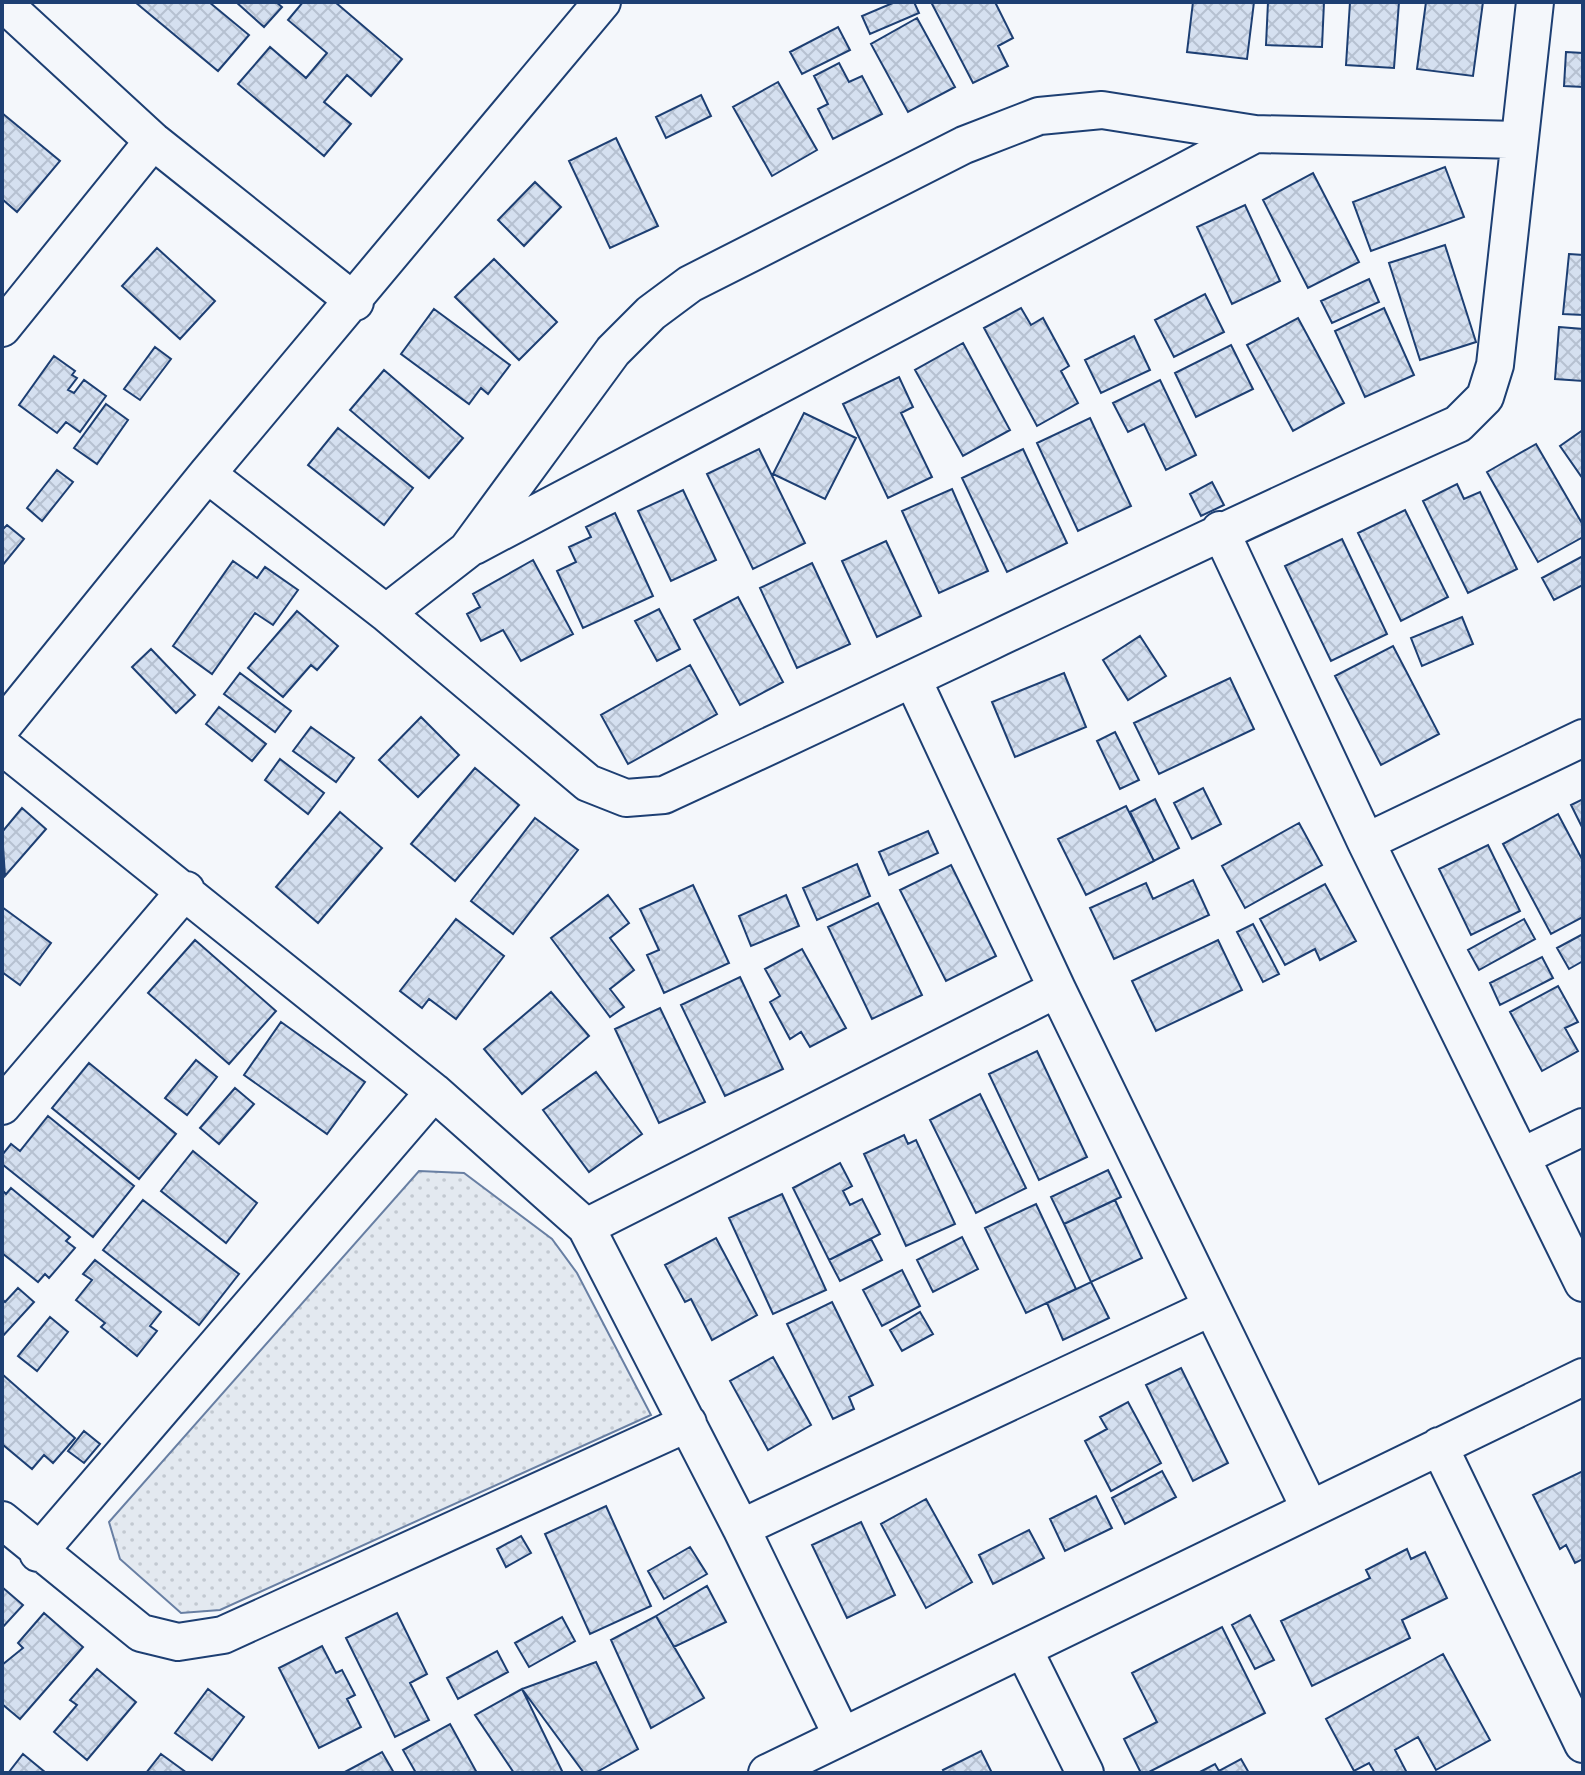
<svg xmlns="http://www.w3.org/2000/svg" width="1585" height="1775" font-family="Manrope,sans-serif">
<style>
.grass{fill:url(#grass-dots);stroke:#687fa3;stroke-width:2}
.building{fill:url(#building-cross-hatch);stroke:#1d3f73;stroke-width:2}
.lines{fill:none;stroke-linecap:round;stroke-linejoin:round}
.minor-casing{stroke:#1d3f73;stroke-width:40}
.minor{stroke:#f4f7fb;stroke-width:36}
</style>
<defs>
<pattern id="grass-dots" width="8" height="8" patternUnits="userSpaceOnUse" patternTransform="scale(2)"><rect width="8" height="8" fill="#e3e9f0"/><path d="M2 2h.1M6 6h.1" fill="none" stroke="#c2c9d1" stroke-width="1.8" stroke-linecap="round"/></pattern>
<pattern id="building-cross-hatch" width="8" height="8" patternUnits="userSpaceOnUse" patternTransform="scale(2)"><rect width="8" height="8" fill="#d5e0f0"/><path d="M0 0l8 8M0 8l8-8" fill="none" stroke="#b6c1d1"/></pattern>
</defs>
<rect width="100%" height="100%" fill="#f4f7fb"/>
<path class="grass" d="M419,1171l45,2 88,66 25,34 74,142 -431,195 -39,3 -61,-54 -11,-37z"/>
<path class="building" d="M135,2h74l40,33 -31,36z
M236,2h40l6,5 -18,20z
M303,2h32l67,57 -31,37 -24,-21 -23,27 27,22 -27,32 -86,-72 32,-37 36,31 21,-25 -39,-33z
M895,2h19l5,11 -49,21 -8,-18z
M931,2h64l18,36 -15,8 10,20 -35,17z
M1193,2h61l-7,57 -60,-7z
M1268,2h56l-2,45 -56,-2z
M1350,2h49l-5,66 -48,-3z
M1426,2h57l-10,74 -56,-7z
M917,18l38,69 -47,25 -37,-68z
M838,27l12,23 -48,24 -12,-22z
M1566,52l17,1v34l-19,-1z
M839,63l10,19 13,-6 20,38 -49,25 -15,-30 10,-5 -14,-28z
M778,82l39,68 -45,26 -39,-69z
M701,95l10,21 -45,22 -10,-21z
M2,113l58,48 -43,51 -15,-13z
M616,138l42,88 -48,22 -41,-87z
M1445,167l19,50 -93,34 -18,-49z
M1313,173l46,89 -51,26 -45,-88z
M535,182l26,25 -37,39 -26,-26z
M1245,205l35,76 -48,23 -35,-77z
M1445,245l31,97 -56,18 -31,-97z
M157,248l58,53 -35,38 -58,-53z
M1569,254l14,1v60l-20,-1z
M494,259l63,63 -38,38 -64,-63z
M1369,279l10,23 -47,21 -11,-22z
M1205,294l19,38 -50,25 -19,-37z
M1021,308l10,17 12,-7 26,48 -8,5 17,32 -41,23 -53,-98z
M1384,308l30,67 -49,22 -30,-66z
M434,309l76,56 -22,29 -7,-6 -12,16 -68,-50z
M1298,318l46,85 -51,28 -46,-86z
M1559,327l24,2v52l-28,-2z
M1134,336l16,34 -49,23 -16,-33z
M963,343l47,87 -47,26 -48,-86z
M1231,345l22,44 -57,28 -21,-44z
M155,347l16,12 -31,41 -16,-11z
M54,356l21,15 -3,4 5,3 -9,12 6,3 10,-13 22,16 -26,36 -14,-10 -9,11 -38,-28z
M384,370l79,68 -34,40 -79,-68z
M899,377l14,30 -12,6 31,64 -44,21 -45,-94z
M1160,380l36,75 -30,15 -22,-46 -16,8 -15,-29z
M106,404l22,16 -31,44 -23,-16z
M804,413l52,25 -31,61 -52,-25z
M1090,418l41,88 -53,25 -41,-88z
M338,428l75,60 -29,37 -76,-60z
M1583,430v49l-23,-33z
M1536,444l47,81v12l-45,25 -51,-90z
M759,449l46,94 -52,26 -46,-95z
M1023,449l44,94 -60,29 -45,-94z
M57,470l16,12 -31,39 -15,-13z
M1212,482l12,23 -23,11 -11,-22z
M1457,484l7,15 16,-7 37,77 -49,24 -45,-92z
M952,489l36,82 -49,22 -37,-82z
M683,490l33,70 -45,21 -33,-70z
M1405,510l43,87 -47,24 -43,-88z
M615,513l38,83 -70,32 -26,-57 19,-9 -7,-15 22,-10 -5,-10z
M7,525l17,14 -22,27v-36z
M1342,539l45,95 -56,27 -46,-95z
M886,541l35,75 -44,21 -35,-76z
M1583,556v29l-29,15 -12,-22z
M533,560l40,74 -52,27 -18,-31 -22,11 -14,-27 13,-7 -7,-13z
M233,561l24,17 8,-11 33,23 -25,35 -18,-12 -43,61 -39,-28z
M812,563l38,81 -53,24 -37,-80z
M738,597l45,85 -43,23 -46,-85z
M659,609l21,40 -23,12 -22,-40z
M297,611l41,35 -21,24 -6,-5 -28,32 -35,-29z
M1462,617l11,27 -51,22 -11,-28z
M1140,636l26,40 -38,24 -25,-40z
M1393,646l46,88 -58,31 -46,-89z
M151,649l44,46 -19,18 -44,-46z
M690,665l27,49 -89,50 -27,-49z
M240,673l51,38 -16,21 -51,-38z
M1064,673l22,54 -71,30 -23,-55z
M1230,678l24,51 -95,45 -25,-51z
M219,707l47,37 -14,17 -46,-37z
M421,717l38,38 -41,42 -39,-37z
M311,727l43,31 -18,24 -43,-31z
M1115,732l24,48 -19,9 -23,-48z
M280,759l44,34 -16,21 -43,-34z
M475,768l44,37 -64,76 -44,-37z
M1203,788l18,36 -29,15 -18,-36z
M1155,799l24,49 -25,13 -24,-49z
M1583,799v30l-12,-24z
M1126,806l28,55 -68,34 -28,-56z
M22,808l24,21 -41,47 -3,-44z
M340,812l42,36 -64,75 -42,-36z
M1558,814l25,47v56l-32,17 -48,-90z
M535,818l43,32 -65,84 -42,-33z
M1299,823l23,42 -77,43 -23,-42z
M928,831l10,22 -49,22 -10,-23z
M1488,845l32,66 -49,24 -32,-66z
M857,864l13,32 -53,24 -14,-32z
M951,865l45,91 -50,25 -46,-91z
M1193,880l16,35 -95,44 -24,-51 56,-25 7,16z
M1325,884l31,57 -36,19 -5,-11 -30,16 -25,-46z
M693,885l36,78 -65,30 -17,-38 12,-5 -19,-41z
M608,895l21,28 -19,15 24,32 -24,19 14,18 -14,10 -59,-79z
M786,895l13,31 -48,20 -12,-30z
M878,903l44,92 -50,24 -44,-92z
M2,907l49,36 -31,42 -18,-13z
M456,919l48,37 -48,63 -27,-20 -7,9 -22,-17z
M1524,919l11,20 -56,31 -11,-20z
M1253,924l26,50 -16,8 -26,-50z
M1583,934v27l-14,8 -12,-21z
M195,940l81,71 -47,53 -81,-71z
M1218,940l24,50 -86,41 -24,-50z
M802,949l44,79 -36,19 -9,-15 -11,7 -20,-37 10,-6 -15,-27z
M1542,957l11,21 -53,27 -10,-22z
M740,977l43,92 -58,27 -44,-91z
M1558,986l20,36 -13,6 13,23 -36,20 -32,-59z
M551,992l38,44 -67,58 -38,-45z
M660,1008l45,94 -46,21 -44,-94z
M281,1022l84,60 -38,52 -83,-59z
M1037,1051l50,106 -48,23 -50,-106z
M196,1060l21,17 -30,38 -22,-17z
M89,1063l87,71 -37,45 -87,-71z
M596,1072l46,62 -53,38 -46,-62z
M235,1088l19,16 -35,40 -19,-16z
M980,1094l46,94 -50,25 -46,-93z
M48,1116l86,70 -41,51 -91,-73v-9l9,-11 9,7z
M904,1135l4,9 8,-4 39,84 -49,22 -42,-92z
M193,1151l64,52 -31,40 -65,-52z
M840,1163l12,23 -9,5 7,14 12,-6 18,35 -51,26 -36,-72z
M1108,1170l13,27 -57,27 -13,-27z
M11,1188l59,49 -4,4 9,7 -26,30 -4,-4 -7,8 -36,-29v-63l4,4z
M782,1194l44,96 -53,24 -44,-96z
M143,1200l96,74 -40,51 -96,-75z
M1115,1200l27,58 -51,24 -27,-58z
M1036,1204l40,85 -50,24 -41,-85z
M962,1237l16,32 -45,23 -16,-32z
M716,1238l41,77 -45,25 -21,-41 -6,3 -20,-37z
M871,1239l11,21 -42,21 -11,-21z
M95,1260l66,52 -11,14 7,5 -20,25 -36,-29 4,-4 -29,-23 16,-20 -9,-6z
M902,1270l18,36 -38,20 -19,-36z
M1091,1282l18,36 -46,22 -16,-37z
M18,1288l16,14 -32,35v-38l3,3z
M832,1302l41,83 -24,12 5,12 -21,10 -46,-95z
M920,1312l13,22 -31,17 -12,-21z
M50,1317l18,15 -31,39 -19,-15z
M773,1357l38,68 -43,25 -38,-69z
M1181,1368l47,95 -35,18 -47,-96z
M2,1374l73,64 -22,25 -9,-8 -12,14 -30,-25z
M1128,1402l33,61 -50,28 -26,-50 22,-12 -7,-12z
M84,1431l16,13 -16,19 -16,-12z
M1162,1471l14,26 -51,27 -13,-26z
M1583,1471v88l-8,4 -9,-18 -6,4 -27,-54z
M1096,1496l16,32 -47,23 -15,-32z
M926,1499l46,83 -46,26 -45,-84z
M606,1506l45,100 -61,28 -45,-100z
M861,1522l34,73 -48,23 -35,-73z
M1029,1530l15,28 -51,26 -14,-29z
M521,1536l10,17 -25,14 -9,-18z
M690,1547l17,27 -43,25 -16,-28z
M1407,1549l4,10 14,-7 22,46 -45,22 8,18 -98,48 -31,-65 89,-43 -4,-8z
M707,1586l19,36 -52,25 -18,-31z
M2,1587l21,18 -21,23z
M44,1613l39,34 -63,72 -18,-15v-39l21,-17 -5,-5z
M397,1613l30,61 -17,9 19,37 -34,17 -49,-99z
M1250,1615l24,45 -19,9 -23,-44z
M656,1616l48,82 -53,30 -40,-88z
M562,1617l13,24 -46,26 -14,-24z
M1222,1627l43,86 -118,60h-6l-17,-34 33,-17 -25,-49z
M322,1646l14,27 6,-3 13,25 -8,4 14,28 -42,21 -40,-80z
M497,1651l11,21 -50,27 -11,-21z
M1443,1654l47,86 -54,30 -18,-33 -23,13 12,23h-32l-6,-10 -15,8 -28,-52z
M596,1662l42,87 -43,24h-11l-62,-84z
M97,1669l39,33 -49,58 -33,-28 23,-27 -7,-5z
M208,1689l36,28 -32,43 -37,-27z
M522,1689l41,84h-49l-39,-58z
M450,1724l27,49h-61l-13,-23z
M981,1751l11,22h-47l-2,-3z
M382,1752l12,21h-51z
M23,1754l23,19 -37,-1z
M161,1754l26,19h-41z
M1241,1759l8,14h-51l17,-9 4,7z"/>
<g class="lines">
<defs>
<path id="minor" d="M2,2l151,139 202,161
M2,328l151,-187
M207,474l179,139 202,170 38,15 38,-3c265,-122 527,-252 794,-371l27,-27 10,-32 40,-363
M1220,530l146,312 217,441
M474,546l781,-412
M386,613l81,-63 146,-199 38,-38 39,-29 274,-139 75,-29 63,-6 153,24 264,6
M913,680l144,309 253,520
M2,727l205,-253 395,-472
M2,746l432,346 152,135 155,301 101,208
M1366,842l217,-104
M2,1106l184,-216
M1523,1156l60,-29
M586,1227l471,-238
M1439,1446l144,298
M2,1520l139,113 37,9 45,-7 465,-212
M741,1528l469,-220
M38,1553l396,-461
M1024,1650l61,123
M767,1773l816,-396"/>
</defs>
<use href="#minor" class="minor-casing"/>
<use href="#minor" class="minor"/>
</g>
<rect width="1585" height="1775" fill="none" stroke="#1d3f73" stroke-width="8"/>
</svg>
